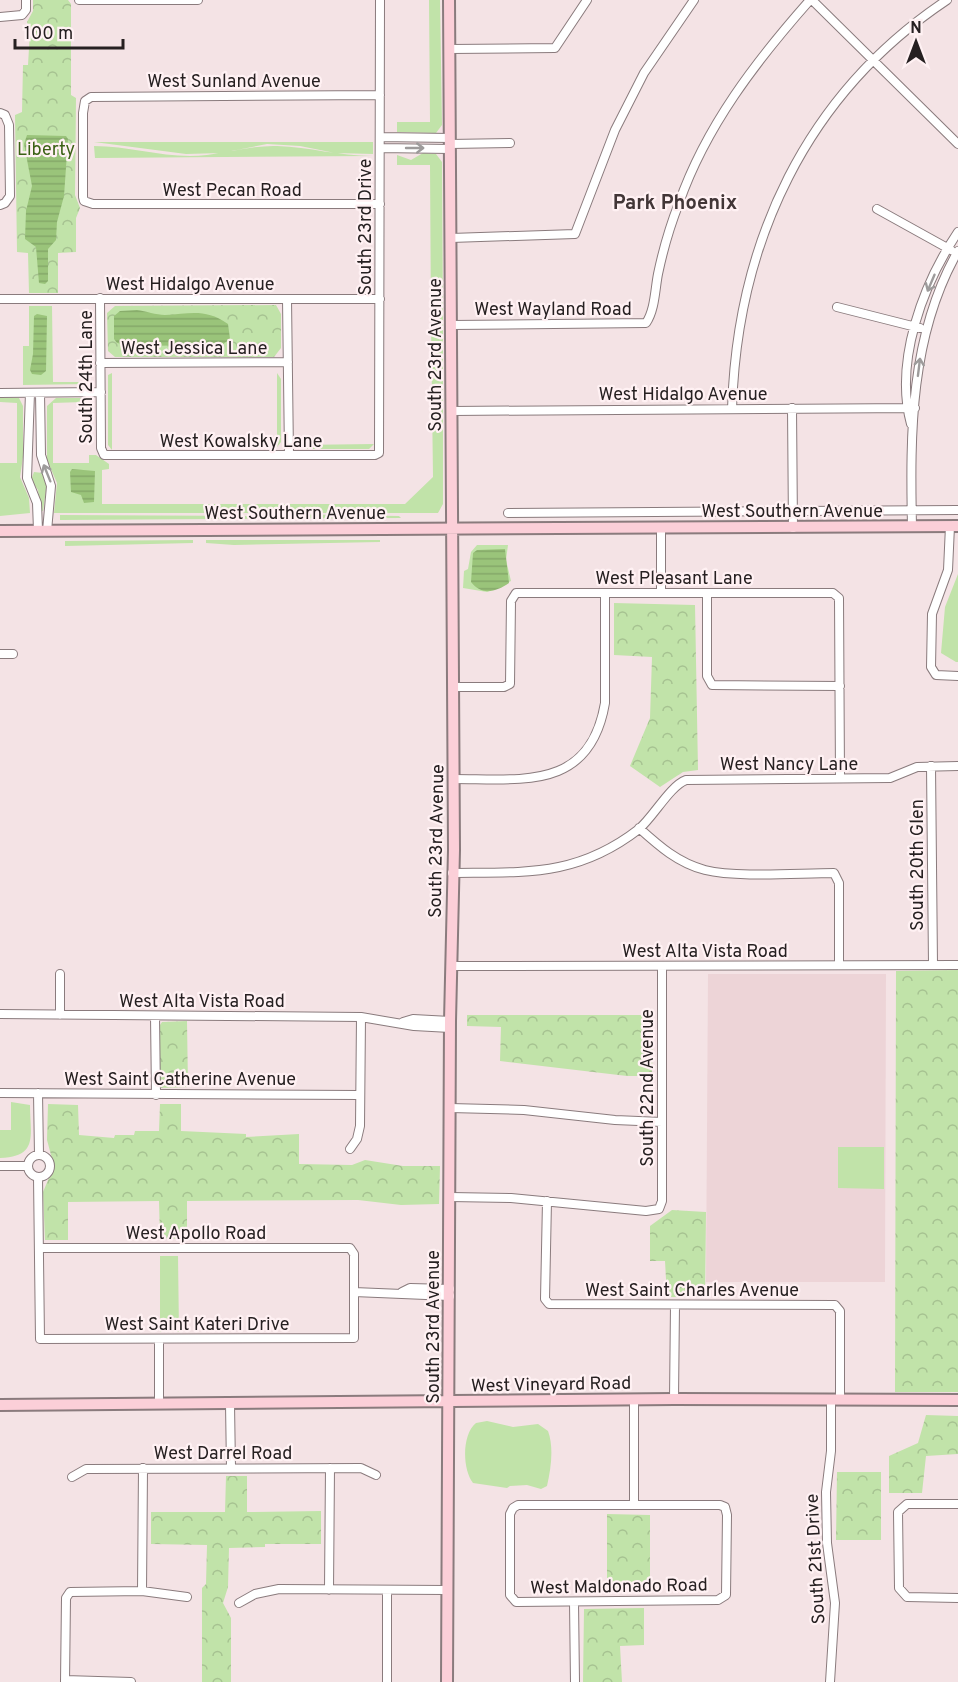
<svg xmlns="http://www.w3.org/2000/svg" width="958" height="1682" font-family="Overpass,sans-serif">
<style>
.built{fill:#edd4d7}
.green{fill:#c1e3a9}
.park{fill:url(#park-crowns)}
.water{fill:url(#water-rules)}
.lines{fill:none;stroke-linecap:round;stroke-linejoin:round}
.street-casing{stroke:#8a7b7d;stroke-width:10}
.secondary-casing{stroke:#8a7b7d;stroke-width:14}
.street{stroke:#fff;stroke-width:8}
.secondary{stroke:#fbcfd8;stroke-width:10}
.oneway{stroke:#9d9b9b}
.labels{text-anchor:middle;stroke-width:4.5;stroke-linejoin:round;paint-order:stroke}
.street-label{font-size:18px;fill:#262021;stroke:#fff1f3}
.park-label{font-size:18px;fill:#3b6115;stroke:#fff1f3}
.neighbourhood-label{font-size:20px;font-weight:bold;fill:#423637;stroke:#fff1f3}
</style>
<defs>
<pattern id="park-crowns" width="20" height="18" patternUnits="userSpaceOnUse" patternTransform="scale(1.5)"><rect width="20" height="18" fill="#c1e3a9"/><path d="M2 6a3 3 0 1 1 6 0M12 15a3 3 0 1 1 6 0" fill="none" stroke="#a6c291"/></pattern>
<pattern id="water-rules" width="6" height="5" patternUnits="userSpaceOnUse" patternTransform="scale(1.5)"><rect width="6" height="5" fill="#9ac47a"/><path d="M0 2.5h6" fill="none" stroke="#85a869"/></pattern>
</defs>
<rect width="100%" height="100%" fill="#f4e3e5"/>
<path class="built" d="M708,974h178l-1,308h-179z"/>
<path class="green" d="M429,0h11l2,125 -6,8 -39,-1v-10h33z
M94,142h279v12l-38,-1 -35,-7 -33,-2 -46,9 -35,1z
M94,146c33,0 64,10 96,10 30,0 58,-11 87,-10 33,1 61,10 96,10l-278,2z
M423,153l13,1 6,8 1,159h-12l-1,-156h-33v-10l14,5z
M29,306h23l1,76h37l-2,2 -65,1v-39h6z
M431,323h12v181l-5,9h-384l3,-30 -10,-23v-54l9,-8h31l7,12h-2v-5l-9,-3 -30,1v60h36v-8h7l13,9v5l-7,1v34h303l28,-27z
M112,373v77l-4,-5v-70z
M277,373l4,6v63l-4,5z
M0,398h19l4,8v51l-3,20 9,21 1,15 -30,3v-53h17v-60l-17,-1z
M374,444l-5,5h-65l-7,-4z
M34,472l9,1 4,10 -4,28h-3l-2,-21 -7,-10z
M280,514l119,2 2,2 -341,2v-5l204,1z
M193,540v3l-128,3v-5z
M206,540h174v2l-146,3 -28,-2z
M477,545h31l-2,15 5,21 -24,11 -24,-4 1,-17 4,-2 3,-17z
M958,574v88h-2l-15,-9 4,-46z
M11,1102l19,3c0,30 9,52 -30,53v-28h11z
M838,1147h46v42l-46,-1z
M160,1256h18l1,76h-19z
M487,1421l26,6 25,-3 10,7c6,16 3,38 -1,55l-6,3 -14,-4 -17,1 -3,2 -34,-5c-11,-14 -11,-49 3,-60z"/>
<path class="park" d="M33,0h35l3,4v91l5,3 -1,97 5,13 -4,10v34l-18,1v40h-29l-1,-40 -11,-1 -2,-137 7,-3 1,-47h5l2,-34 -3,-9 6,-11z
M276,305l5,9v34l-7,9h-159l-7,-6 -1,-38 8,-7z
M614,603l81,2 3,165 -15,2 -23,15 -30,-21 20,-48 2,-61 -38,-2z
M958,970v422h-63l1,-421z
M467,1015h186l-1,61h-25l-127,-15 1,-34 -34,-1z
M187,1021l1,66 -29,1 1,-63 2,-3z
M48,1104l30,1 1,30 35,3 1,-3h19l1,-4h24l1,-27h21v27l65,3v3l53,-3v30l53,1 13,-5 38,6h37l-1,38 -38,1 -43,-5 -171,1v38l-27,-1 -1,-37 -91,1v38h-23l-2,-48 11,-26 -7,-26z
M672,1210l34,2 -1,85h-38l-2,-36h-15v-35z
M926,1415l32,1v38l-32,2 -4,37h-33v-37l29,-13z
M837,1472h44v68h-45z
M226,1476h21v36l74,-1v33h-56v3l-36,1 -1,39 -5,16 8,15v64h-29v-94l4,-4 1,-39 -56,-1v-32h74z
M607,1514l43,1v77h-43z
M644,1608v37l-24,1 2,36h-39l1,-73z"/>
<path class="water" d="M27,135l39,1 2,3 -4,57 -7,26 -1,18 -8,9v32l-3,3 -6,-1 -3,-36 -11,-8 1,-28 6,-25 -8,-42z
M137,310c9,1 19,5 28,5 25,-1 40,-7 63,9l2,15 -8,6 -90,1 -15,-3 -3,-4v-23l6,-5z
M37,314l10,2 -1,55 -5,4 -9,-1 -2,-4 3,-16 1,-38z
M72,469l23,2 -1,31 -10,1 -3,-8 -10,-3 -1,-20z
M505,549l4,34c-13,9 -27,13 -38,-1l2,-29 4,-3z"/>
<g class="lines">
<defs>
<path id="street" d="M79,0h119
M812,0l146,144
M0,17l22,-2 4,-5v-10
M450,49l105,-1 32,-48
M0,113l5,2 4,10 1,71 -5,7 -5,2
M380,137l70,1
M450,144l60,-1
M380,148l70,1
M380,204h-287l-9,-3 -1,-4v-84l2,-12 6,-4 289,-2
M877,209l74,41
M451,238l124,-4 40,-104 29,-57 50,-73
M100,298l1,150 3,7h271l4,-2 1,-453
M0,299h380
M287,299l2,156
M837,307l83,21
M451,325l195,-2c9,-13 9,-34 12,-49 5,-24 12,-48 21,-71 27,-77 77,-142 131,-203
M100,363l188,-1
M0,393l101,-1
M30,393l-3,85 10,25 1,27
M40,393l1,62 10,31 -4,45
M792,408l1,120
M732,409c5,-167 74,-315 215,-409
M452,411l463,-3
M911,424c-17,-63 12,-140 47,-192
M508,513l450,-3
M912,526c-2,-93 -2,-191 46,-275
M950,526l-2,44 -16,44 -1,53 5,8 22,1
M661,528v65
M707,593v83l5,9 128,1
M0,654h13
M454,687h50l6,-3 1,-83 5,-8h317l6,5 1,180
M931,766l2,199
M454,779c68,0 136,12 151,-76v-109
M639,828c20,18 39,35 66,42 32,8 93,3 129,3l5,10v82
M452,873c74,-1 125,4 187,-44 15,-13 31,-43 47,-49l204,-2 27,-11 41,-1
M451,966l507,-1
M60,974v41
M0,1014l361,3 53,9 36,2
M155,1016l1,79
M403,1022l10,-3 37,2
M0,1093l360,2
M38,1093l1,62
M450,1108l74,2 91,10 47,2
M350,1149l7,-10 3,-13 1,-109
M28 1166a11 11 0 1 1 22 0a11 11 0 1 1-22 0Z
M0,1166h28
M38,1177l2,162 314,-1v-84l-4,-6h-311
M450,1197l61,1 135,13 13,-2 3,-8v-234
M547,1201l-2,98 4,5 286,1 5,6v88
M354,1292l96,4
M402,1292l8,-4 40,1
M159,1339v65
M634,1399v106
M674,1399l1,-94
M230,1404l1,64
M72,1477l14,-8 275,-1 15,7
M958,1504h-51l-9,8 1,76 8,9 51,1
M518,1505h202l5,2 2,8 -1,80 -8,5 -202,2 -6,-7v-81l3,-6z
M329,1590l1,-122
M142,1591l1,-123
M574,1602l1,80
M239,1603l16,-9 24,-5 168,1
M65,1680l66,2
M65,1682l1,-84 4,-6 72,-1 45,6
M387,1682v-92
M830,1682l5,-79 -8,-60 -1,-51 5,-41v-52"/>
<path id="secondary" d="M0,531l958,-5
M0,1405l674,-6 284,1
M447,1682l3,-661 4,-171 -5,-850"/>
</defs>
<use href="#street" class="street-casing"/>
<use href="#secondary" class="secondary-casing"/>
<use href="#street" class="street"/>
<use href="#secondary" class="secondary"/>
</g>
<defs><path id="oneway-shaft" d="M-6 0H5M1.5-3L5.5 0L1.5 3" fill="none" stroke-width="1.6" stroke-linecap="round" stroke-linejoin="round" transform="scale(1.5)"/></defs>
<g class="oneway">
<use href="#oneway-shaft" transform="translate(415 148)"/>
<use href="#oneway-shaft" transform="translate(931 283) rotate(113)"/>
<use href="#oneway-shaft" transform="translate(919 367) rotate(-83)"/>
<use href="#oneway-shaft" transform="translate(47 473) rotate(-112)"/>
</g>
<g class="labels">
<g class="street-label">
<text x="234" y="87">West Sunland Avenue</text>
<text x="232" y="196">West Pecan Road</text>
<text transform="translate(365 227) rotate(-90)" y="6">South 23rd Drive</text>
<text x="190" y="290">West Hidalgo Avenue</text>
<text x="553" y="315">West Wayland Road</text>
<text x="194" y="354">West Jessica Lane</text>
<text transform="translate(435 355) rotate(-90)" y="6">South 23rd Avenue</text>
<text transform="translate(86 377) rotate(-90)" y="6">South 24th Lane</text>
<text x="683" y="400">West Hidalgo Avenue</text>
<text x="241" y="447">West Kowalsky Lane</text>
<text x="792" y="517">West Southern Avenue</text>
<text x="295" y="519">West Southern Avenue</text>
<text x="674" y="584">West Pleasant Lane</text>
<text x="789" y="770">West Nancy Lane</text>
<text transform="translate(436 841) rotate(-89)" y="6">South 23rd Avenue</text>
<text transform="translate(917 865) rotate(-90)" y="6">South 20th Glen</text>
<text x="705" y="957">West Alta Vista Road</text>
<text x="202" y="1007">West Alta Vista Road</text>
<text x="180" y="1085">West Saint Catherine Avenue</text>
<text transform="translate(647 1088) rotate(-90)" y="6">South 22nd Avenue</text>
<text x="196" y="1239">West Apollo Road</text>
<text x="692" y="1296">West Saint Charles Avenue</text>
<text x="197" y="1330">West Saint Kateri Drive</text>
<text transform="translate(433 1327) rotate(-90)" y="6">South 23rd Avenue</text>
<text transform="translate(551 1384) rotate(-1)" y="6">West Vineyard Road</text>
<text x="223" y="1459">West Darrel Road</text>
<text transform="translate(815 1559) rotate(-93)" y="6">South 21st Drive</text>
<text transform="translate(619 1586) rotate(-1)" y="6">West Maldonado Road</text>
</g>
<g class="park-label">
<text x="46" y="155">Liberty</text>
</g>
<g class="neighbourhood-label">
<text x="675" y="209">Park Phoenix</text>
</g>
</g>
<g transform="translate(916 42)" stroke="#fff1f3" stroke-width="4.5" paint-order="stroke">
<path d="M0-4.5L10 22L0 15L-10 22Z" fill="#262021"/>
<text y="-9" font-size="16" font-weight="bold" text-anchor="middle" fill="#262021">N</text>
</g>
<path d="M15 39v9h108v-9" fill="none" stroke="#262021" stroke-width="3"/>
<text x="24" y="39" font-size="18" fill="#262021" stroke="#fff1f3" stroke-width="4.5" paint-order="stroke">100 m</text>
</svg>
